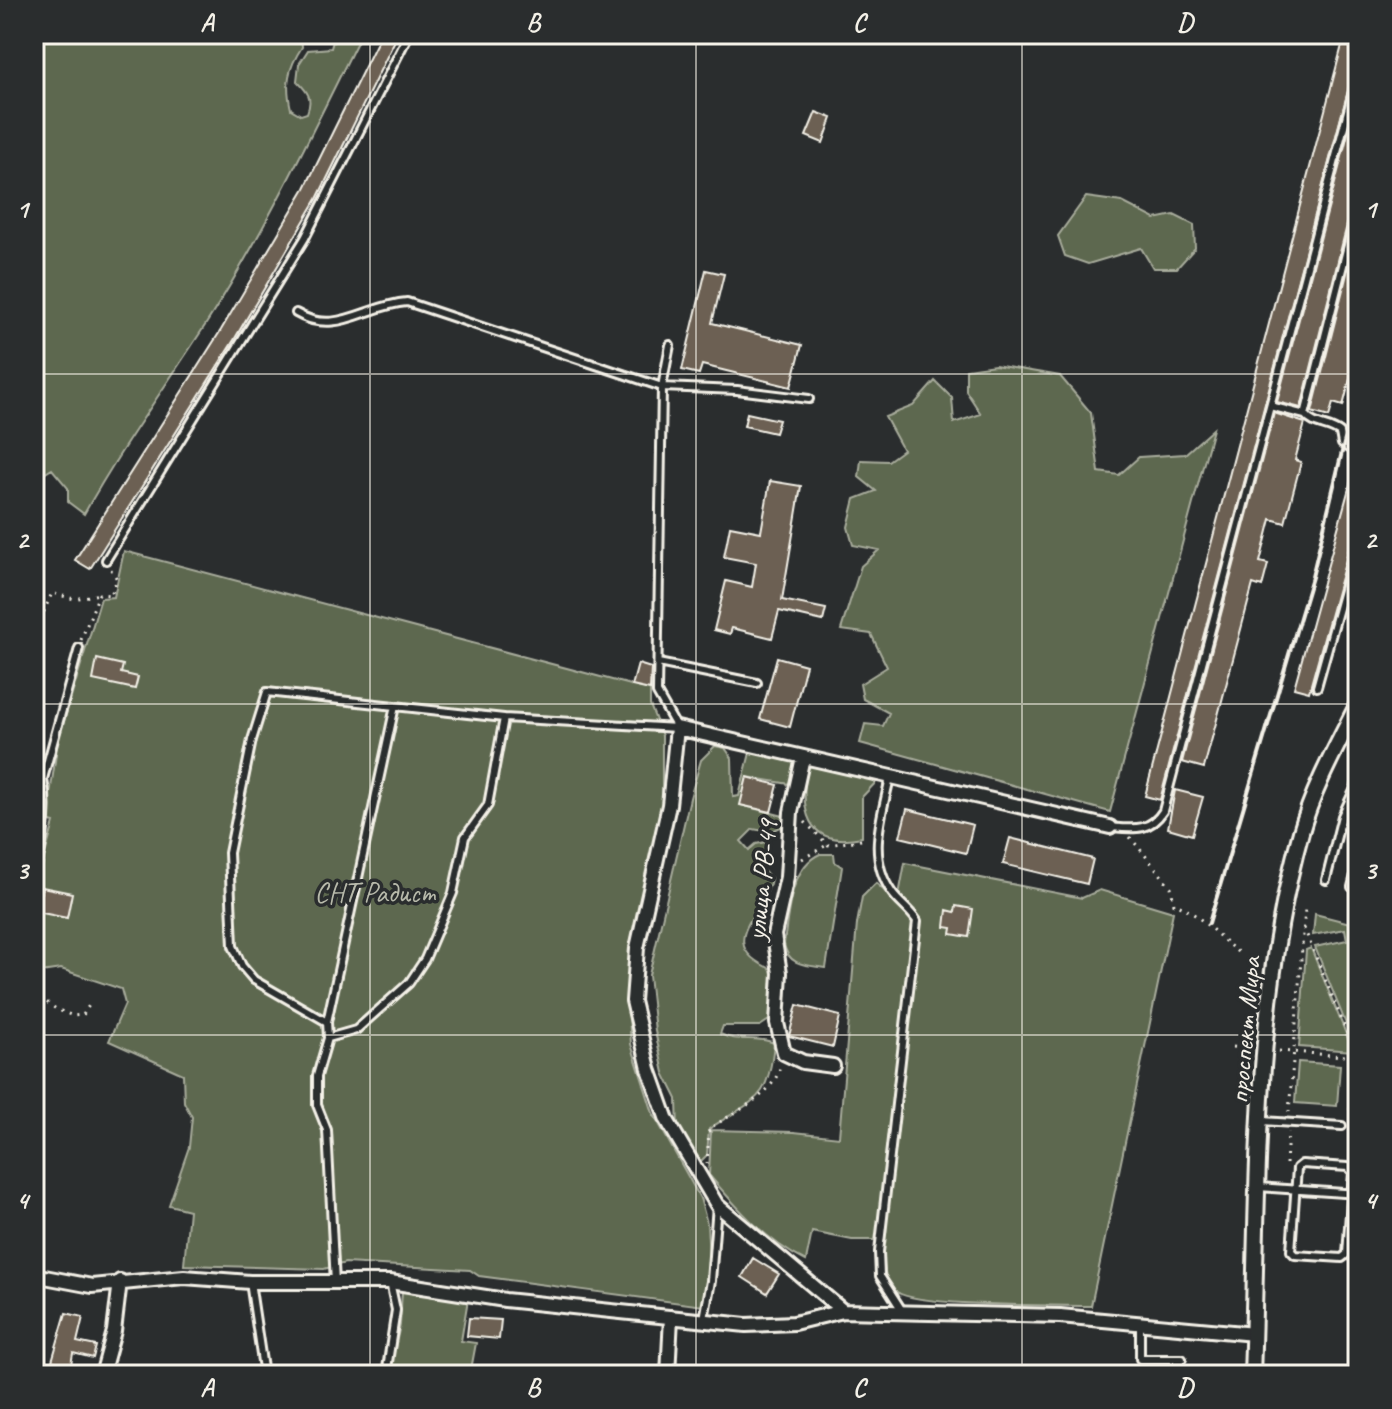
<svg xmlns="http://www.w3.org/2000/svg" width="1392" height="1409" font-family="Caveat,sans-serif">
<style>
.green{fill:#5d674f;stroke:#a8ac9c;stroke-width:2}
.building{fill:#6c6153;stroke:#f4f1e8;stroke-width:2}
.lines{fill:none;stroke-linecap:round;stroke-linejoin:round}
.service-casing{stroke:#f4f1e8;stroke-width:12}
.minor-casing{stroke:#f4f1e8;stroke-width:18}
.tertiary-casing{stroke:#f4f1e8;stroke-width:20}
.path{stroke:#f4f1e8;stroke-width:3;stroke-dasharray:2 6;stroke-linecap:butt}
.service{stroke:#2a2d2e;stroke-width:6}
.minor{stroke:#2a2d2e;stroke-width:12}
.tertiary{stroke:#2a2d2e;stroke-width:14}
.rail{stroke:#f4f1e8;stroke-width:4}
.grid{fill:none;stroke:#f4f1e8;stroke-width:2;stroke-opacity:0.55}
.labels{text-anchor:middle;stroke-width:7;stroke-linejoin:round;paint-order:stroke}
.street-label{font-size:28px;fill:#f4f1e8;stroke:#2a2d2e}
.park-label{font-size:28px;fill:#b8baab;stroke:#2a2d2e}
.neatline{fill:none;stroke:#f4f1e8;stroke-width:3}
.grid-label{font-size:26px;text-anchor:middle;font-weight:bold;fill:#f4f1e8}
</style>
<rect width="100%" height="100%" fill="#2a2d2e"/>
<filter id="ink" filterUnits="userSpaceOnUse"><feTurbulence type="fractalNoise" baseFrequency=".0125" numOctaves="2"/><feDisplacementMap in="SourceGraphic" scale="16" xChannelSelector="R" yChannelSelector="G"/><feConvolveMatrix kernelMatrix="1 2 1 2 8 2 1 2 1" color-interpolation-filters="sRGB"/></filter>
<g filter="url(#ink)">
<path class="green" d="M34,34h267l1,13c-14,21 -17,37 -11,62l10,6 6,-2c6,-15 1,-21 -10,-32l2,-17 9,-14 23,-2 4,-14h26c-49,98 -96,198 -155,290 -41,63 -85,124 -122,190l-16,-12v-14l-16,-19 -18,11z
M1086,197l36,5 33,17 19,-4 20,10 1,23 -18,20h-24l-12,-20 -53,16 -23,-8 -7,-20z
M995,365l65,11 31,37 8,59 20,3 20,-18 46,-3 28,-25 -103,383 -250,-69 5,-19 18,2 6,-13 -26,-14 -3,-15 27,-17 -16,-33 -30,-4 20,-64 18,-16 -26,-5 -5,-18 7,-28 21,-8 -17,-14 2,-17 27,1 15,-11 -18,-33 28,-11 22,-25 17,17 2,25 27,-9 -15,-23v-22z
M124,551l526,139v15l12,31v68l-16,77 -18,122 3,41 22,69 47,85 7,25 2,37 -6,46 -224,-30 -9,-6 -125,-7 -21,6 -140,-4 5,-55 -20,-5 20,-58 3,-30 -8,-15 -1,-28 -74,-33 16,-37 -4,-15 -60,-20 -27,4v-80l20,-70 -8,-2 12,-80 43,-143 13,-1z
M715,746l10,2 7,10 1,39 6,-1 12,-47 46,11 -7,24 -43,-7 -6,28 46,12 -6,10 -11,5 -17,-3 -12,12 8,9 7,-6 10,-2 1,20 -5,8 9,8c-5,36 -63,67 5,93l-4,47 -12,8h-37l-3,8c18,9 36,1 54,9 -6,61 -18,54 -65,86l-2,26 -6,6 -8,-5 -15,-25 -1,-32 -13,-26 -9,-42 -6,-56 41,-177 11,-38z
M808,764l71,15 -17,18v40c-57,12 -63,-29 -54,-73z
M820,854h14l1,8 7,5 -16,101c-20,-3 -38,-2 -42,-24 4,-29 6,-77 36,-90z
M905,863l177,35 18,-8 73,22 -82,394c-33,-1 -173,1 -194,-14 -17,-13 -12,-34 -14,-52h-31l-40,-8 -6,29c-39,-19 -70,-54 -97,-86l2,-45 83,2 45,5 18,-213 5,-27 14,-14 18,17 5,-5z
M1315,914l43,11 -2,124 -41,-102 32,-7 -2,-11 -32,6z
M1311,948l42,103 -54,-4 7,-97z
M1298,1062l42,3 -3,41 -42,-3z
M402,1291l66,8 -7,42 15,2 -6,32h-81l11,-50z"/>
<path class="building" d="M381,34h17l-81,165 -83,141 -144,229 -15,-9 146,-230 84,-142z
M1345,34h13l-6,34h2l-194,732 -15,-4z
M1358,96v73l-8,30 8,1 -6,5 -51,203 -24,-6z
M816,112l16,6 -9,25 -17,-7z
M1358,230v118l-15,58 -10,-3 -4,14 -17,-5z
M706,270l18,4 -12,49 90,22 -11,42 -89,-22 -3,9 -17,-4z
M747,413l32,7 -4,13 -31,-7z
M1274,413l31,10 -10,37 6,2 -16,61 -14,-4 -11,43 8,2 -6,23 -9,-3 -49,184 -22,-6z
M1354,470l4,1v63l-6,4 -43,154 -15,-4z
M770,481l31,5 -19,114 44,9 -3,12 -44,-10 -7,27 -40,-10 -2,6 -16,-4 12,-49 26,6 4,-24 -32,-6 6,-31 31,6z
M777,657l29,8 -16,62 -30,-8z
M97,659l26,6 -2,8 17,4 -3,12 -42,-9z
M638,664l13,4 -1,22 -18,-4z
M747,777l31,8 -7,27 -31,-7z
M1175,790l28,7 -11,38 -24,-7z
M907,809l66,16 -7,28 -66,-16z
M1010,838l83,21 -6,25 -84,-20z
M42,887l30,6 -5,25 -30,-6z
M956,906l17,3 -4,28 -18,-3 1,-6 -7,-1 2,-17 8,2z
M797,1005l43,11 -7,31 -44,-11z
M753,1258l26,16 -12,19 -25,-16z
M66,1313l17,4 -6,25 19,4 -3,12 -20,-5 -2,12 -19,-4z
M469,1318l32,2 -2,19 -32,-3z"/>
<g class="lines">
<defs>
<path id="service" d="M1358,206l-53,209c9,12 24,9 35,18l2,11 16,10
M296,313c40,24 70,-8 111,-11l255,85 75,3 72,9
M670,345l-8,42 -5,306 20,35
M1270,406l35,9
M106,560l199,-322 104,-204
M658,663l99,20
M1317,687l41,-147
M890,777c-8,40 -24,79 2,116 7,10 18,17 25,28l-38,331 1,24 23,36
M43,779l36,-131
M1110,827c23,2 40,5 53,-16l195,-738
M1326,880l16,-64 16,-34
M1352,887l6,-24
M327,1022l-73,-42 -12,-14 -9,-20 -4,-93 23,-113 15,-48 237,26 173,10
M328,1038l28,-8 53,-47 16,-24 28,-66 12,-56 23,-32 16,-87
M1262,1121l80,5
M1302,1164l46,3 5,5 -6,82 -5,4 -47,-3 -4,-4 6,-83z
M1258,1187l100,7
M250,1282l14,93
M335,1283l-8,-153 -10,-25v-29l11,-38 -1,-16 68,-316
M704,1319l7,-38 6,-76
M1140,1322v37h42
M386,1375l10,-65 -6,-28"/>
<path id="minor" d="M803,757l-12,55 -4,65 -13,58 6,38 -3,50 7,30 19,9 30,4
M34,763c14,29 8,71 0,102
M34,1275l58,11 92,-9 66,5h140l115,18 241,25 48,-2 49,-12 217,5 194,18
M843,1311l-126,-106 -50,-85 -18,-51 -16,-68 4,-53 32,-143 8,-77 433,99
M102,1375l12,-44 6,-50
M668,1375l3,-58"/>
<path id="tertiary" d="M1252,1375c7,-180 0,-368 49,-543 12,-43 37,-88 57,-128"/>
</defs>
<use href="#service" class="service-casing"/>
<use href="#minor" class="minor-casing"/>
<use href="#tertiary" class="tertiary-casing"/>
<path class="path" d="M34,634l18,-41 22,6 25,-5
M81,640l18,-46 12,1 6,-16 -7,-11
M805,822l23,23 39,-6
M1130,837l41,50 3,17c22,6 45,34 65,49
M802,859l25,-14
M1304,928l53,129
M34,993l22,16 17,7 10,-1 8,-13
M1233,1047l16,2
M1279,1051l79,6
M1350,1110l8,-65
M1289,1112l16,-203
M707,1164l2,-35c24,-17 64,-32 71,-62
M1286,1164l2,-32"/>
<use href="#service" class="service"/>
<use href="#minor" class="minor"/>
<use href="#tertiary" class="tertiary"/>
<path class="rail" d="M1209,923l103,-346 46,-192"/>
</g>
</g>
<path class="grid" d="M370,34v1341M696,34v1341M1022,34v1341M34,374h1324M34,704h1324M34,1035h1324"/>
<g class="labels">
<g class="street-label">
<text transform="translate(761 880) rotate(-84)" y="10">улица РВ-49</text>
<text transform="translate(1244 1030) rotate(-85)" y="10">проспект Мира</text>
</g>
<g class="park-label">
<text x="375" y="902">СНТ Радист</text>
</g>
</g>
<rect width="1392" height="1409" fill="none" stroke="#2a2d2e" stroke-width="88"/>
<rect x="44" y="44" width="1304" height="1321" class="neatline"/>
<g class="grid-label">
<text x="207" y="31">A</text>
<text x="533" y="31">B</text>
<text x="859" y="31">C</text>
<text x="1185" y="31">D</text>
<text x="22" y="218">1</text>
<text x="1370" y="218">1</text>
<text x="22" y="548">2</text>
<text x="1370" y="548">2</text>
<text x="22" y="879">3</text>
<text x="1370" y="879">3</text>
<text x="22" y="1209">4</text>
<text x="1370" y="1209">4</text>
<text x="207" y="1396">A</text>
<text x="533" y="1396">B</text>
<text x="859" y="1396">C</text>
<text x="1185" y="1396">D</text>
</g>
</svg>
